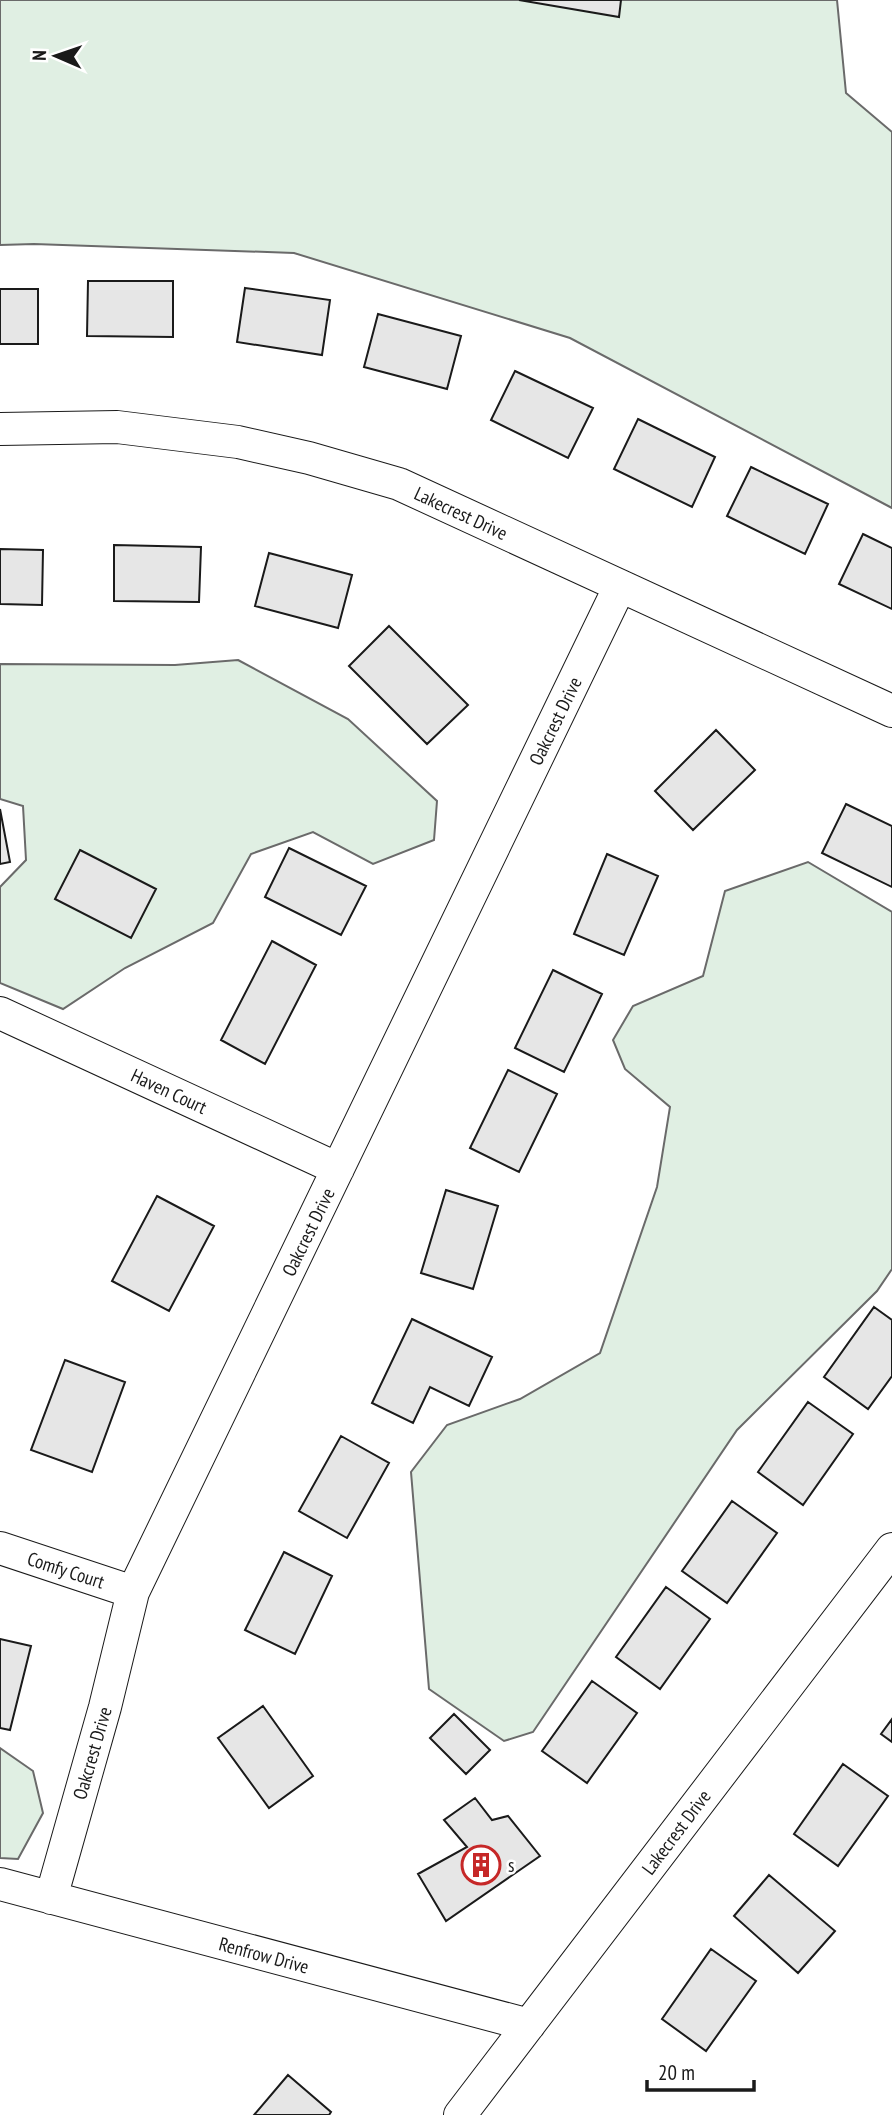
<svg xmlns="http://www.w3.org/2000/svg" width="892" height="2115" font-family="'PT Sans Narrow',sans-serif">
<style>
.green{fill:#e0efe3;stroke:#6a6a6a;stroke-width:2}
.building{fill:#e6e6e6;stroke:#1a1a1a;stroke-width:2}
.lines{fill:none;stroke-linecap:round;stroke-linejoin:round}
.minor-casing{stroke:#1a1a1a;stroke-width:34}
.minor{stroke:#fff;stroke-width:32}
.labels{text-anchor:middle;stroke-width:5;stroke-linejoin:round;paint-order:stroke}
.street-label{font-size:19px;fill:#1a1a1a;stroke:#fff}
.poi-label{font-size:19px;fill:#1a1a1a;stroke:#fff;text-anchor:start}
</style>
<rect width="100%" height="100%" fill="#fff"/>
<path class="green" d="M0,0h837l9,93 46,39v376l-322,-170 -276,-85 -260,-9 -34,1z
M238,660l110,59 89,82 -3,39 -61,24 -60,-32 -62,22 -38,69 -88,45 -62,41 -63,-26v-96l26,-27 -3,-54 -23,-7v-135l175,1z
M808,862l84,50v357l-15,22 -140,139 -204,302 -29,9 -75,-52 -18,-217 36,-47 73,-26 80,-46 57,-166 13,-80 -45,-38 -12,-29 20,-34 70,-30 22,-85z
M0,1748l33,23 10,42 -25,46 -18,-1z"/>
<path class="building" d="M519,0h102l-2,17z
M88,281h85v56l-86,-1z
M245,288l85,12 -8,55 -85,-13z
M0,289h38v55h-38z
M378,314l83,22 -14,53 -83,-22z
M515,371l78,37 -25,50 -77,-38z
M638,419l77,38 -23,50 -78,-38z
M751,467l77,37 -23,50 -78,-38z
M863,534l29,14v61l-53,-25z
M114,545l87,2 -2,55 -85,-1z
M0,549l43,1 -1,55 -42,-1z
M269,553l83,22 -14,53 -83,-22z
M389,626l79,79 -41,39 -78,-78z
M716,730l39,40 -62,60 -38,-39z
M846,804l46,22v61l-70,-34z
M0,809l10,53 -10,2z
M289,848l77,38 -25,49 -76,-38z
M80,850l76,39 -25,49 -76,-39z
M607,854l51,22 -34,79 -50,-21z
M272,941l44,24 -51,99 -44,-24z
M553,970l49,24 -38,78 -49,-24z
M508,1070l49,24 -38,78 -49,-24z
M446,1190l52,16 -25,83 -52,-16z
M157,1196l57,30 -45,85 -57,-30z
M874,1307l18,13v56l-24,33 -44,-32z
M412,1319l80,38 -23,49 -39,-19 -17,36 -41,-20z
M65,1360l60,22 -33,90 -61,-22z
M808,1402l45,32 -50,71 -45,-33z
M341,1436l48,27 -42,75 -48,-27z
M732,1501l45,32 -50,70 -45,-32z
M284,1552l48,24 -37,78 -50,-24z
M666,1587l44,32 -50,70 -44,-32z
M0,1639l31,7 -21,84 -10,-2z
M592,1681l45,32 -50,70 -45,-32z
M263,1706l50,70 -44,32 -51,-70z
M454,1714l36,36 -24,24 -36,-36z
M892,1719v23l-11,-8z
M843,1764l45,32 -50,70 -44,-32z
M475,1798l17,22 16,-4 32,40 -94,65 -28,-47 49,-27 -23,-27z
M769,1875l66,56 -37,42 -64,-57z
M711,1949l45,32 -50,70 -44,-32z
M288,2075l43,37 -2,3h-75z"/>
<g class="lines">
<defs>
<path id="minor" d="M0,429l117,-2 121,15 71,16 90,26 493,227
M0,1013l338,156
M0,1548l133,44
M0,1884l529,141
M51,1898l54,-191 28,-115 487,-1006
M460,2115l432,-566"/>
</defs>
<use href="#minor" class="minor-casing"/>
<use href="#minor" class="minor"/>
</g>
<defs>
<symbol id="building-ring" viewBox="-11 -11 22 22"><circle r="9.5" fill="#fff" stroke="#c62828" stroke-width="1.5"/><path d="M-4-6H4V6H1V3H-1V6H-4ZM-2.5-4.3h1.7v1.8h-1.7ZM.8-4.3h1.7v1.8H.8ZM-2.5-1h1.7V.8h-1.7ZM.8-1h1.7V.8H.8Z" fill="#c62828"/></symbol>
</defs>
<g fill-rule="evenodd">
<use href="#building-ring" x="459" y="1843" width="44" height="44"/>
</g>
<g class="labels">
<g class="street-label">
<text transform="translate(461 513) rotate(25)" y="7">Lakecrest Drive</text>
<text transform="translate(555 721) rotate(-64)" y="7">Oakcrest Drive</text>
<text transform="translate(169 1091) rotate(25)" y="7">Haven Court</text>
<text transform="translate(308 1232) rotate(-64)" y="7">Oakcrest Drive</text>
<text transform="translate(66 1570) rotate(18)" y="7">Comfy Court</text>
<text transform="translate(92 1753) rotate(-74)" y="7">Oakcrest Drive</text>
<text transform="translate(676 1832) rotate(-53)" y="7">Lakecrest Drive</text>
<text transform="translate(264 1955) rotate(15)" y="7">Renfrow Drive</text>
</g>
<g class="poi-label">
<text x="508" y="1872">s</text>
</g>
</g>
<g transform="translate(56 56) rotate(272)" stroke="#ffffff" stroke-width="5" paint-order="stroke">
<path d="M0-5L12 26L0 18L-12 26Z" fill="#1a1a1a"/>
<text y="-10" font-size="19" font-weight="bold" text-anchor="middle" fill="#1a1a1a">N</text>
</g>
<path d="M647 2080v10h107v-10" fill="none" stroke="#1a1a1a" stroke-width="3.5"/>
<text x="658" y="2080" font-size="21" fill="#1a1a1a" stroke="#ffffff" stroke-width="5" paint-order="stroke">20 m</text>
</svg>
